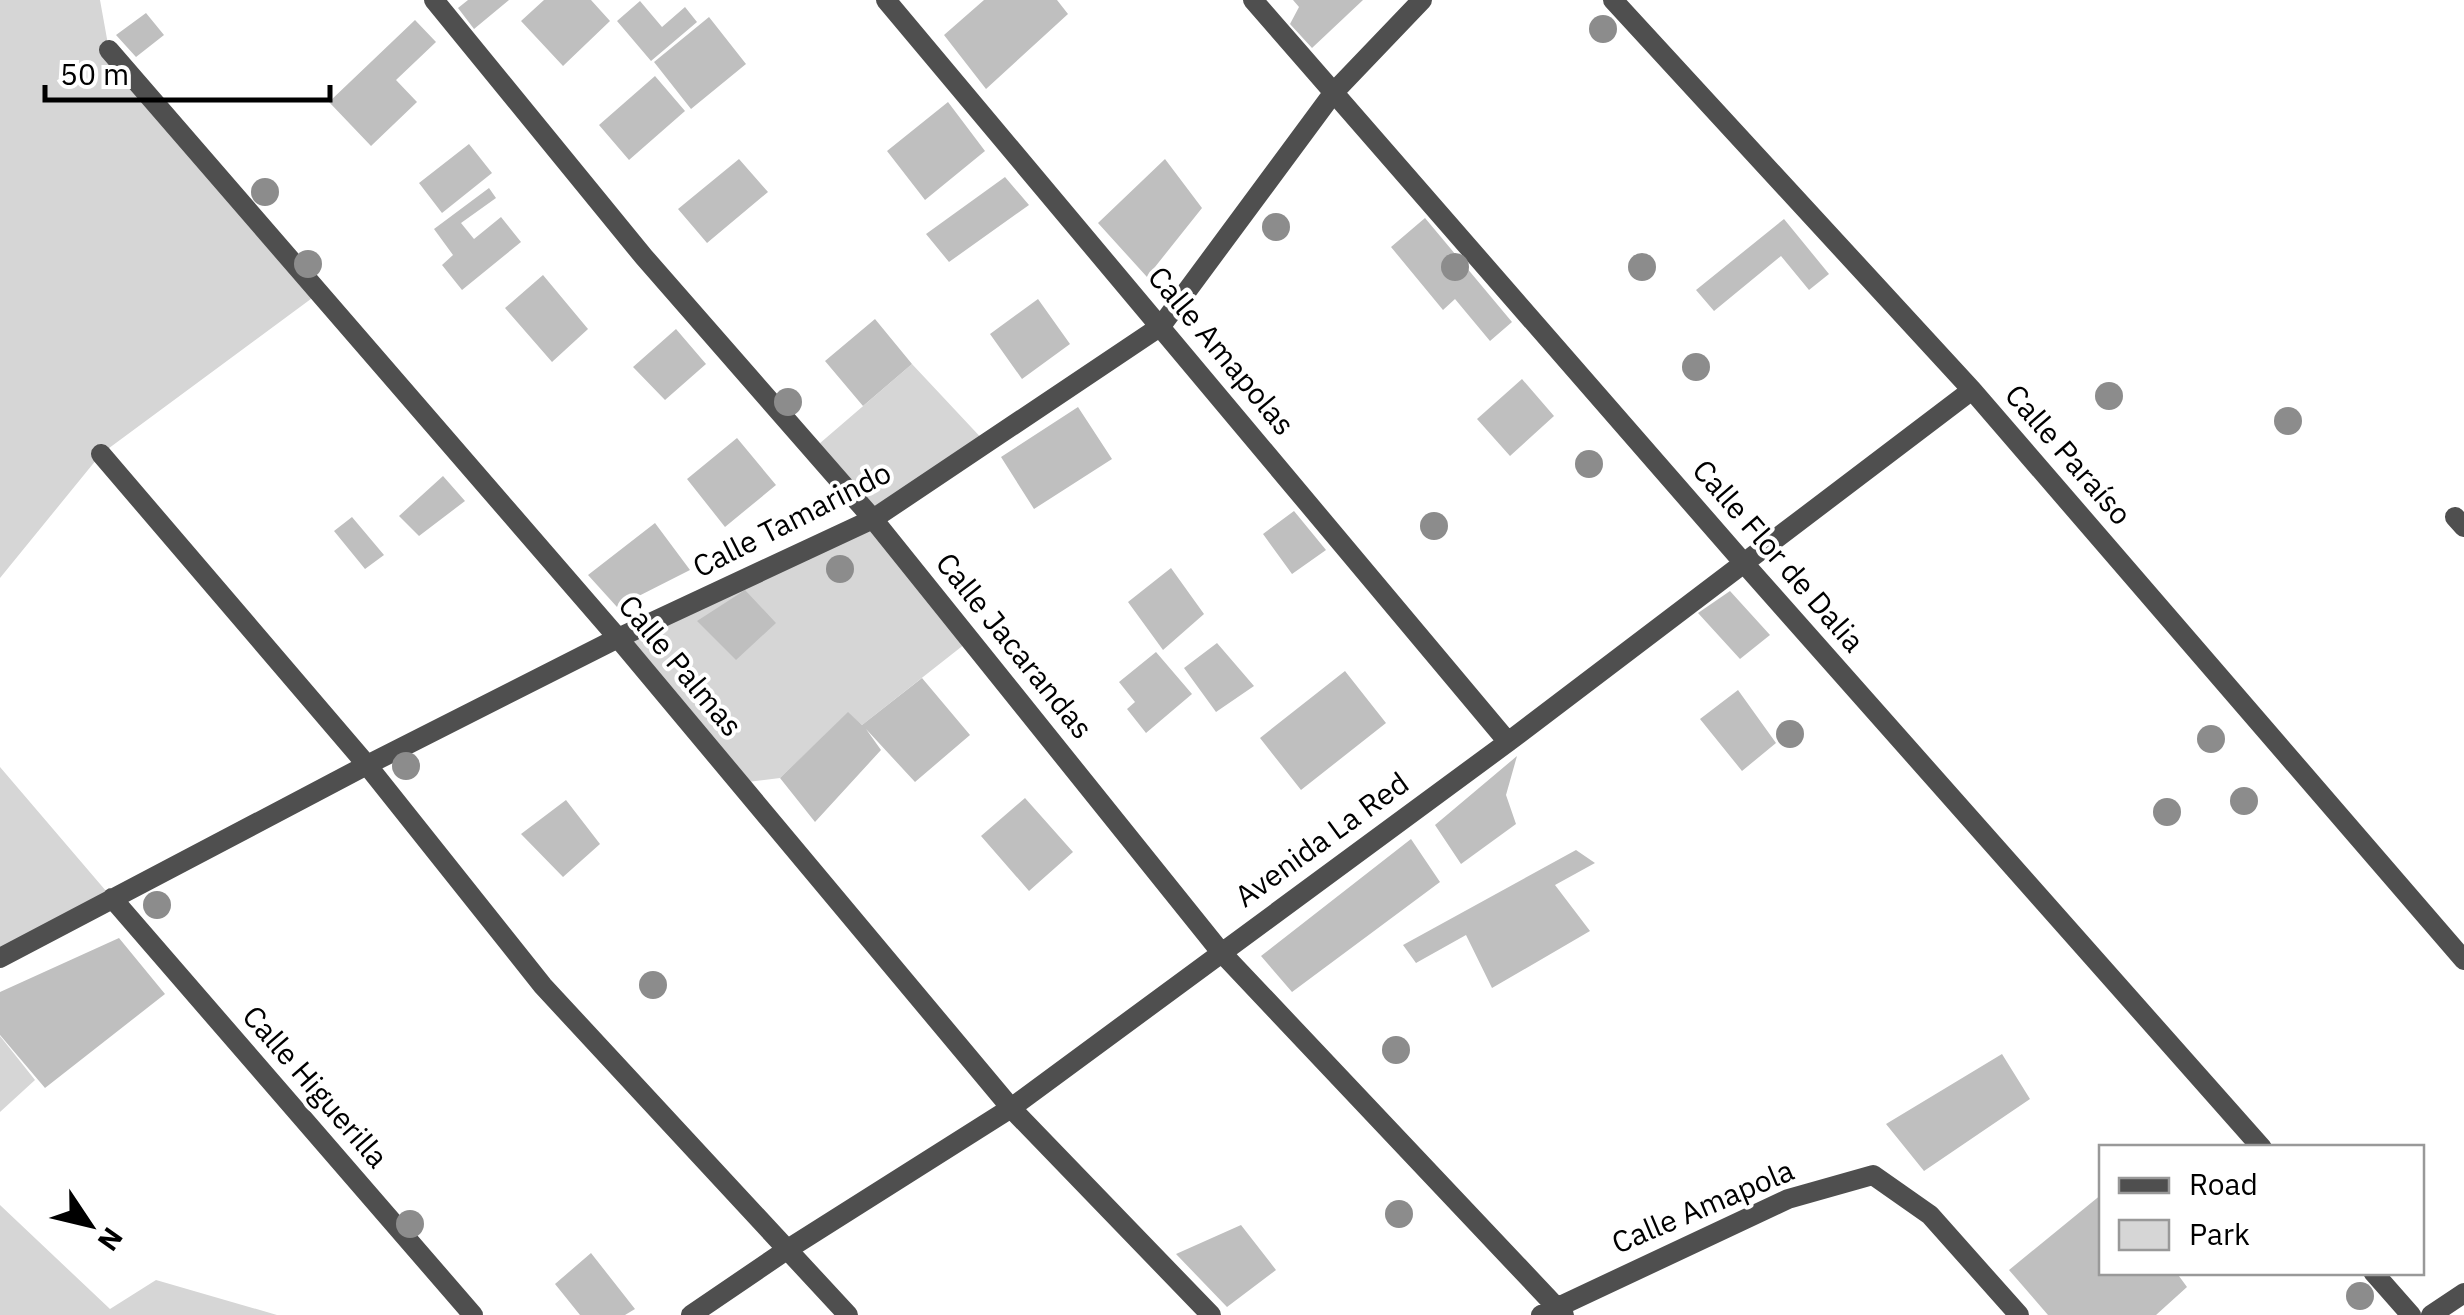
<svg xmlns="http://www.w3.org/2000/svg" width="2464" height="1315" font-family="'IBM Plex Sans',sans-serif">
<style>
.green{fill:#d6d6d6}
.building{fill:#bfbfbf}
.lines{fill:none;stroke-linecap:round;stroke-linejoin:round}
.street{stroke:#4f4f4f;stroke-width:20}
.tree{fill:#8c8c8c}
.labels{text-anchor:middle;stroke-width:8;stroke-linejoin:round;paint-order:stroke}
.street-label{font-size:30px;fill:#000;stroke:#fff}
</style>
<rect width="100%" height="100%" fill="#fff"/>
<path class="green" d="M0,0h100l9,50 210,243 -218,161 -101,124z
M912,364l74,79 -113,76 97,121 -108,85 -14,-12 -68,65 -41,5 -121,-145 254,-119 -60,-69z
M0,767l112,131 -112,60z
M0,1036l35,44 -35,32z
M0,1205l110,104 46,-29 121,35h-277z"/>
<path class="building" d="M468,0h41l-35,29 -16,-21z
M544,0h47l19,21 -47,45 -42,-45z
M984,0h73l11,14 -82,75 -42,-54z
M1293,0h70l-51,48 -22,-24 9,-17z
M640,1l22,26 23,-20 12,15 -46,39 -34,-40z
M146,13l18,22 -28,22 -20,-22z
M709,17l37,47 -55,45 -37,-47z
M415,20l21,22 -40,38 21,22 -46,44 -42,-44z
M655,76l30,35 -56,49 -30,-35z
M948,102l37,49 -60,49 -38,-49z
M469,144l23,29 -50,40 -23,-30z
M739,159l29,33 -61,51 -29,-34z
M1165,159l37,49 -55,69 -49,-54z
M1005,177l24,28 -80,57 -23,-28z
M489,188l7,10 -35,25 13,16 27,-22 20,25 -59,48 -20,-25 11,-10 -19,-26z
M1425,218l87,104 -22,19 -35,-42 -12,11 -52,-63z
M1784,219l45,55 -20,16 -28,-34 -67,55 -18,-21z
M543,275l45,54 -36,33 -47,-54z
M1038,299l32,45 -48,35 -32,-45z
M875,319l37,45 -49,42 -38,-45z
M676,329l30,35 -41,36 -32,-33z
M1522,379l32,37 -44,40 -33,-37z
M1078,407l34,52 -78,50 -33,-52z
M737,438l39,47 -51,42 -38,-48z
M443,476l22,25 -46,35 -20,-20z
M1294,511l32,39 -34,24 -29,-40z
M352,517l32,38 -19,14 -31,-38z
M655,523l35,47 -73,37 -29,-32z
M1171,568l33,46 -41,36 -35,-48z
M745,590l31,33 -40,37 -39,-39z
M1730,591l40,44 -30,24 -42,-46z
M1217,643l37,43 -38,26 -32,-44z
M1156,652l36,42 -46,39 -19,-24 8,-7 -16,-20z
M1345,671l41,52 -85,67 -41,-52z
M922,678l48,57 -55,47 -49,-53 15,21 -66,72 -35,-44 68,-66 14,13z
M1738,690l38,53 -34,28 -42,-52z
M1517,756l-11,39 10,29 -55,40 -26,-39z
M1025,798l48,54 -44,39 -48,-55z
M566,800l34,44 -37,33 -42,-43z
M1411,839l29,43 -148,110 -31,-36z
M1576,850l19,13 -40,22 35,46 -98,57 -26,-53 -50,28 -13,-18z
M119,938l46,56 -120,94 -45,-53v-43z
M2002,1054l28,45 -106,72 -38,-47z
M2102,1194v78h74l11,15 -31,28h-108l-39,-45z
M1241,1225l35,45 -49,37 -51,-53z
M591,1253l44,56 -10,6h-45l-25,-31z"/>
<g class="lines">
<path class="street" d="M434,0l210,257 229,262 347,432 344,364
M886,0l622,742
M1253,0l489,561 520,587
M1613,0l359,390 492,570
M109,50l509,588 393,470 200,207
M101,454l266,311 176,221 305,329
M2455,517l9,10
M112,898l361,417
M0,958l367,-193 251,-127 255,-119 288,-193 173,-234 88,-92
M2373,1272l38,43
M691,1315l97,-66 223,-141 497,-366 464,-352
M1541,1315l247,-116 85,-24 57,40 89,100
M2431,1315l33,-22"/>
</g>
<g class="tree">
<circle cx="1603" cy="29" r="14"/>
<circle cx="265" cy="192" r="14"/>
<circle cx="1276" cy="227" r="14"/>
<circle cx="308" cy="264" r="14"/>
<circle cx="1455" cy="267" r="14"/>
<circle cx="1642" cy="267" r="14"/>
<circle cx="1696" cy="367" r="14"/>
<circle cx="2109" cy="396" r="14"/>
<circle cx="788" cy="402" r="14"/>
<circle cx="2288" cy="421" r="14"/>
<circle cx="1589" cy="464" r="14"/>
<circle cx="1434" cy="526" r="14"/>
<circle cx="840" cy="569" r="14"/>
<circle cx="1790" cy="734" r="14"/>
<circle cx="2211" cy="739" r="14"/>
<circle cx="406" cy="766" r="14"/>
<circle cx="2244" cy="801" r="14"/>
<circle cx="2167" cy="812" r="14"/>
<circle cx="157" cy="905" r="14"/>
<circle cx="653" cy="985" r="14"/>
<circle cx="1396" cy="1050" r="14"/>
<circle cx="1399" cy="1214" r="14"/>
<circle cx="410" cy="1224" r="14"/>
<circle cx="2360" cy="1296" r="14"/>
</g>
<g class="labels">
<g class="street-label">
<text transform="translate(1221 351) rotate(50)" y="10">Calle Amapolas</text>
<text transform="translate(2068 455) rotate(49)" y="10">Calle Paraíso</text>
<text transform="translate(792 520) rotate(-27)" y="10">Calle Tamarindo</text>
<text transform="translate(1778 556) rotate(49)" y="10">Calle Flor de Dalia</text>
<text transform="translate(1014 646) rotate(51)" y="10">Calle Jacarandas</text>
<text transform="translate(680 666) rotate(50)" y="10">Calle Palmas</text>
<text transform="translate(1322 840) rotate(-36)" y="10">Avenida La Red</text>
<text transform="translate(315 1087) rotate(49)" y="10">Calle Higuerilla</text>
<text transform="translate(1703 1207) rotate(-23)" y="10">Calle Amapola</text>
</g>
</g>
<rect x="2099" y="1145" width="325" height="130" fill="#ffffff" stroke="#999999" stroke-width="2.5"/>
<rect x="2119" y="1178" width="50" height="15" fill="#4f4f4f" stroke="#999999" stroke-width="2.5"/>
<text x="2189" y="1195" font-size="30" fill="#000000">Road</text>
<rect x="2119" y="1220" width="50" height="30" fill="#d6d6d6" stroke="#999999" stroke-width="2.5"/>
<text x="2189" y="1245" font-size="30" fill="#000000">Park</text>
<g transform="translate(90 1225) rotate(125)" stroke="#ffffff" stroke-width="8" paint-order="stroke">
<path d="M0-8L18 38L0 25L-18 38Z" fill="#000000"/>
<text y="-15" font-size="28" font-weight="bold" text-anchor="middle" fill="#000000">N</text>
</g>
<path d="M45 85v15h285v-15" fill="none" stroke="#000000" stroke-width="5"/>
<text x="60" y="85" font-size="30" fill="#000000" stroke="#ffffff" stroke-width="8" paint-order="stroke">50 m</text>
</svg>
